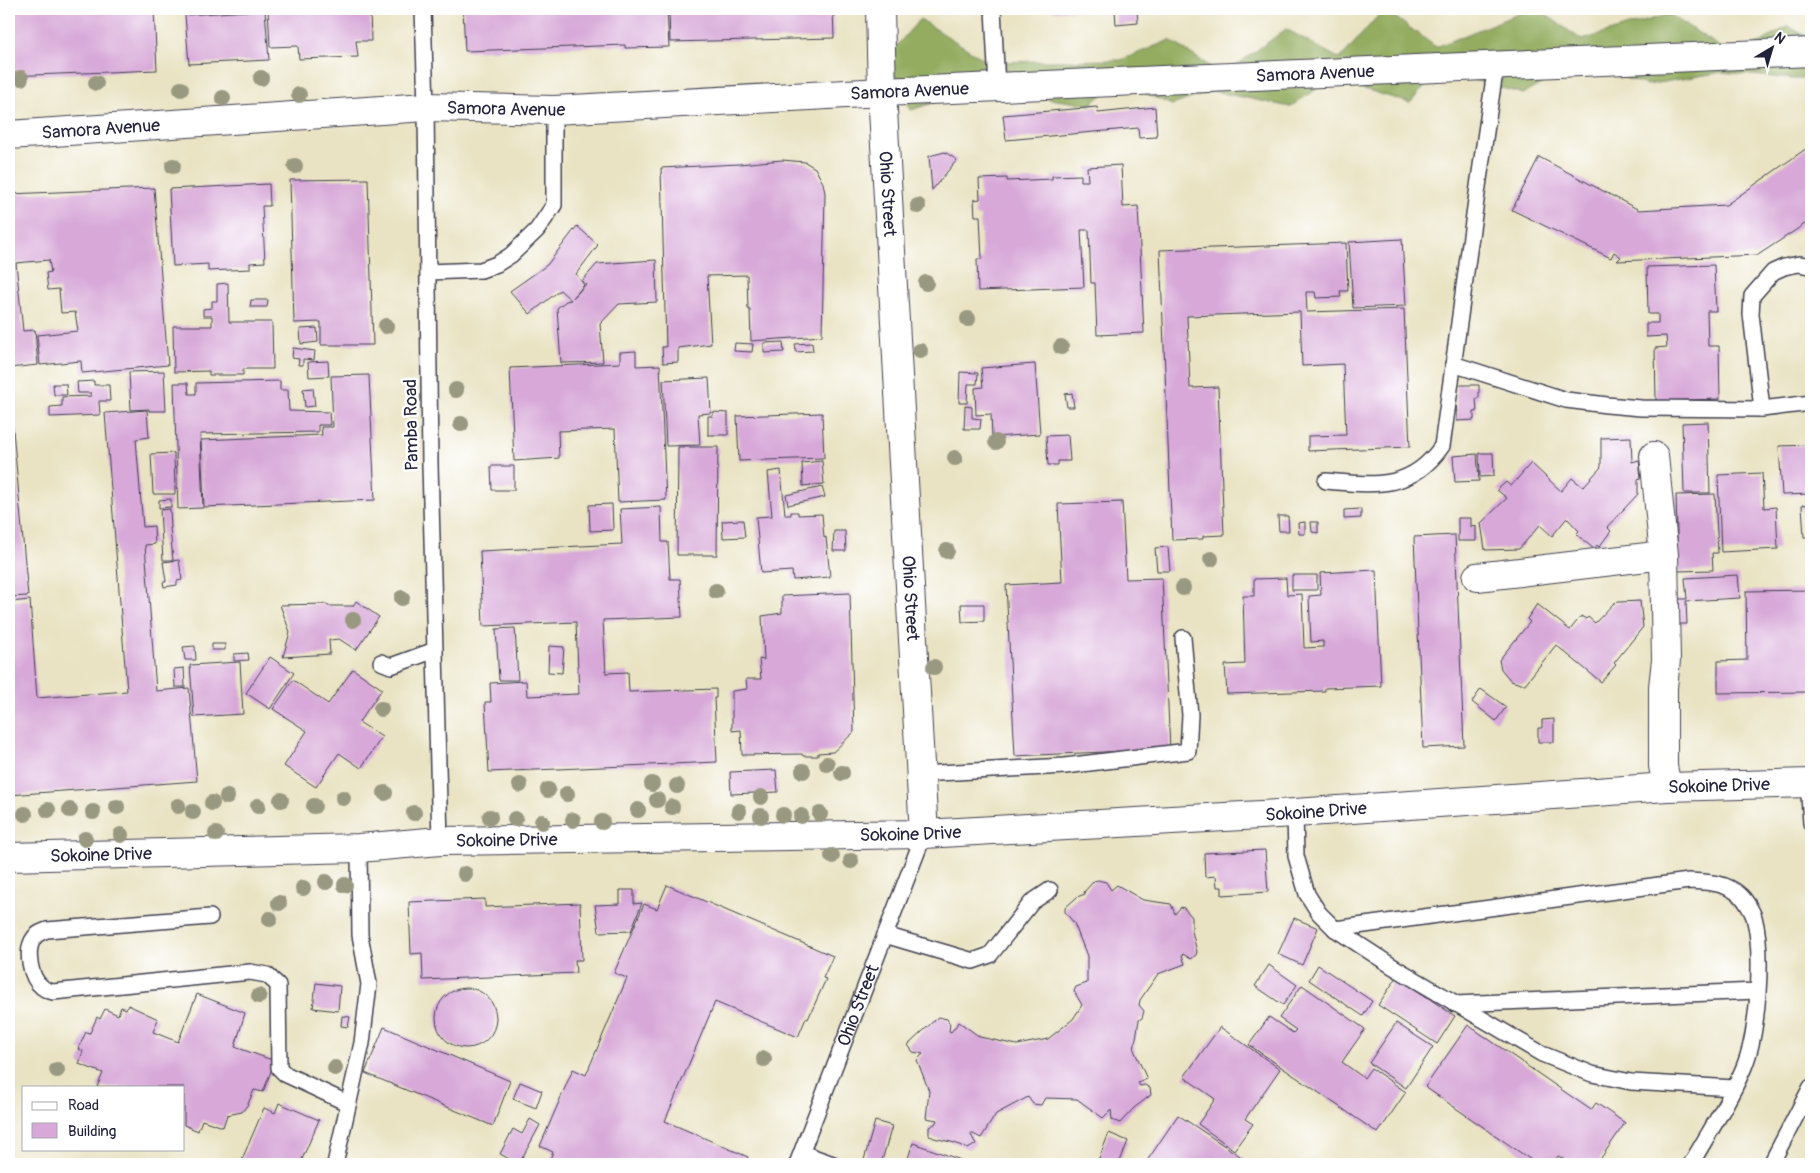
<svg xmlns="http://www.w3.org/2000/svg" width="1820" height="1173" font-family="Pangolin,sans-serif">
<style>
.forest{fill:#93ac5e;stroke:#5a674c}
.building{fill:#d7a8d8}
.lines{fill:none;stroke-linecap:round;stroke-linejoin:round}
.lane-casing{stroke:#403f4f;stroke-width:18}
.street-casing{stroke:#403f4f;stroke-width:30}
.secondary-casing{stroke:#403f4f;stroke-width:30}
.lane{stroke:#fff;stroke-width:15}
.street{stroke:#fff;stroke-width:28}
.secondary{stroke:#fff;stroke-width:28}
.tree{fill:#999981}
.labels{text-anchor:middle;stroke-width:5;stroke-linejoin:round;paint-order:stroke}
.street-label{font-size:18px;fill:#22223b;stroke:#fff}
</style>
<rect width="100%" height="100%" fill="#fff"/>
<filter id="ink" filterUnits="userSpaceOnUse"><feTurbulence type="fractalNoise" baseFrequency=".02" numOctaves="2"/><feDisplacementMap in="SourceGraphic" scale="10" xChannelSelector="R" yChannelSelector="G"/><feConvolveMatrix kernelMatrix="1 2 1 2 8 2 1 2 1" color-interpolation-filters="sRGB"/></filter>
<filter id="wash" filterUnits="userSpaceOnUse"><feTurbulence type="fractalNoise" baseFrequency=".0096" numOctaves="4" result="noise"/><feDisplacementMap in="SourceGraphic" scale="20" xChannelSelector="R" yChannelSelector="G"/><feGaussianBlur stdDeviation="1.12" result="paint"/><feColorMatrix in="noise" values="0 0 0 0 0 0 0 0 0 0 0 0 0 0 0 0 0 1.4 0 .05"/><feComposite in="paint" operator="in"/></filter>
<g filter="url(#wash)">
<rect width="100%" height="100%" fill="#e9e3c3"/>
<path class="forest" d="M1384,9l52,38 94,-38h8l44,31 87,-26 67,43 52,-31 23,13v40h-18l-71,-7 -75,13 -69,-22 -55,31 -84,-24 -29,33 -79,-24 -41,28 -77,-16 -41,14 -54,-24 -28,24 -112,-17 -67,22 -25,-52 34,-39 68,43 133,-2 49,-20 53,35 63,-46 54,30z"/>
<g id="blocks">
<path class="building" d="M9,9h145l3,61 -148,6z
M268,9h102l1,32h-15l2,16 -59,2 -1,-13 -28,1z
M463,9h204l2,38 -44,1v-3l-160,6z
M669,9h164l1,29 -164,4z
M1053,9h39v1l-39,1z
M1115,9h22l1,14 -22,2z
M265,10l4,50 -80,4 -4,-49z
M1097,107l1,6 57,-6 2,30 -18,1 -1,-10 -132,12 -3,-25z
M1807,148l4,6v66l-53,35 -141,6 4,-4 -7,-5 -3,6 -99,-48 27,-53 100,53 87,-5z
M945,152l12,8 -25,30 -3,-34z
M782,160l23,2 10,6 8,15 2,10 -3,143 -71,5 -1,-31 -2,-1 -1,-34 -40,1 4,68 -33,4v14l-15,1 -1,-16h4l-5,-179 78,-4z
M1121,165l2,42 15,-1 6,127 -47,2 -2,-52h-4l-2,-53h-8l3,57 -106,4 -1,-32h5l-2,-43h-5l-1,-16 6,-1 -1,-20 28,-1v3l45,-2v-3l29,-1v6h7l-1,-14z
M368,179l5,166h-52v-23l-27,1 -4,-143z
M269,184l1,22h-8l3,56 -15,1v6l-42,2v-7l-35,2 -4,-77z
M154,188l14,177 -86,8 -1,-12 -41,4 -3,-30 41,-4 -3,-19 -14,1 -2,-24 -11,1 -2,-17 5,-1 -2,-12 -33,3 7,68 12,-1 3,35 -29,3v-174z
M577,226l21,19 -22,29 8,11 -11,13 13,-14 -4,-3 15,-17 59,-4 1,42 -38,2 -19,20 3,38 -42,1 -4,-55 9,-7 5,-1 -11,-10 -30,24 -20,-23 37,-26z
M1402,239l4,67 -53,2 -4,-66z
M1346,243l2,48h-8l1,6 -25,1 -1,-6h-9l1,20 97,-3 6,138 -102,4v-15l38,-1 -3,-71 -41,2 -2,-54 -113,4 3,72 28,-1 6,148 -21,1v3l-31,1 -12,-290z
M1714,265l2,46h-9l1,35h11l1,53 -64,2 -1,-53 12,-1 -1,-11 -20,1v-14h12v-9h-10l-1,-47z
M228,283l1,39h43l1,47h-30v6h-34v-4l-35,1 -1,-46h39v-10h-9v-7l9,-1v-7h5v-17z
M251,300h17l-1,7h-17z
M317,328l1,14 -17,2 -1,-15z
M783,342l1,10 -20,1v-10z
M735,343l18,1 -1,8 -18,-1z
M812,343l1,8 -17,1 -1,-8z
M293,348l22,3 -1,9 -11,-1v6h-5l1,-6 -7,-1z
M636,351v15l24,-1 6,135 -48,2 -3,-73 -57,2 1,27 -45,3 -4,-93 110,-5v-11z
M328,361l1,15 -20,1 -1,-15z
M1035,364l5,70 -48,3 -1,-23 -15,1 -1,-27 8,-1 -2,-19z
M164,371l2,40h-17v-2l-18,1 -2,-38z
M960,372l18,1 -1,11h-9l-1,19h-8z
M369,375l6,125 -171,7 -3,-67 121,-5 -1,-8h12l-2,-51z
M709,378l2,35 -13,1 2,31 -34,1 -3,-66z
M94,381v4h15l1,16h-11l1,14 -50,2v-10l12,-1v-9l29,-1v-3h-13l-1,-11z
M280,381v9h8l1,21 40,1 1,13h-12v7l-118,2 3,74 -25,1 -4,-126h14l1,11h7v-11z
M53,384h13l1,11h-13z
M1456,385h23v13h-3l1,14h-3v8l-17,1z
M313,388l2,18 -10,1 -2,-18z
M1072,393l2,14h-7l-2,-13z
M9,397h1l18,199 -19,1z
M965,406l7,1v11l9,1 -1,10h-16z
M147,410l2,27 -13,2 7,88 11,-1 1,18 -10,1 11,146 33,-3 8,93 -188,14v-193l21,-2 7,98 90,-7 -22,-278z
M713,412l15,1v22h-20v-19h5z
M822,413l2,45 -85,3 -2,-45z
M1708,422l2,71h-26l-2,-70z
M1068,435l2,26h-12v4h-10l-2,-29z
M1631,437l1,25 7,-2 2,18 -3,1v15l-31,33 4,4 -12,16 -2,-2 -3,4 -18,-15 3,-3 -12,-13 -15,18 -12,-11 -21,24 -34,1 -4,-27 26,-25 -10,-8 9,-8 5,4 20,-23 30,28 11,-13 11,9 18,-20v-29z
M1811,445v49l-29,1 -3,-49z
M678,447h40l-1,108h-40z
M174,453l1,41h-22l-2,-40z
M1479,453h14l1,23 -14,1z
M1477,454l2,27 -24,1 -2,-26z
M822,461l2,23 -21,2 -1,-23z
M491,466h23v24h-22z
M781,470l4,45h6v-3h7v3l24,-1 2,24 2,-1 4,40 -37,3 -1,-9 -31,2 -5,-56 16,-1 -4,-44z
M1762,473l2,35 12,-1 2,42 -57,3 -3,-77z
M822,487l3,10 -37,8 -2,-10z
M1715,494l3,59h-6l1,17 -35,1 -2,-76z
M171,499v8l-12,1v-8z
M1122,502l4,77 36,-1 8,171 -155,7 -9,-171 56,-3 -4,-78z
M612,504l1,26 -23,1 -1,-26z
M1811,504v33h-7l-2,-32z
M661,507l1,35h6l2,37h10l2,38 -79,3 3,53 22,-1 1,20 87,-3v9h-2l3,64 -228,10 -4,-70h6l-1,-19 36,-2 1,15 52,-2 -3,-72 -93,4 -3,-75 142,-7 -2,-35z
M170,509l1,19h-1l3,32h-10l-3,-50z
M1361,509v9l-17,1v-9z
M1278,516h10l1,15h-10z
M1458,518h13v9l5,-1v15h-18z
M743,520l2,17 -22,1 -1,-17z
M1305,522v12h-6l-1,-11z
M1311,522h7v11l-6,-1z
M834,531h11l1,20h-13z
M1455,535l9,211 -41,2 -9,-211z
M1168,547l2,24h-13l-2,-23z
M179,560l3,20 -5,1v4l-13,2 -1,-5h3l-3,-20z
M1376,570l5,116 -56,2v3l-98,3 -2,-29 20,-1 -2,-68h11v-17l32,-1 1,17 15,-1 2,54 19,-1v-6l-12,1 -2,-46 12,-1 -1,-22z
M1292,575h25v15h-25z
M1738,575l2,23 -54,3 1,23h-13v-25h13l-2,-21z
M1811,590v102l-93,1v-32l29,-1 -1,-69z
M850,593l4,139 -21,20 -15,1v3h-15l-1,-2 -60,1 -1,-25 -9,1v-40l15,-2 -1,-10h15l-2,-20 5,1 -2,-44 20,-3v-17z
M356,601l23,16 -23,33 -17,-11 -10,1 1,14 -47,3 7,-25 -10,-27 47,-1 1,2h25z
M1640,601l3,26 -29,36 2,2 -15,17 -45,-37 -31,39h-4l-10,-3 -10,-12 -2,-9 31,-38 -3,-3 10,-15 33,26 11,-14 5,3 2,-2 7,6 19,-20 5,-1z
M961,604h23v17l-22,1z
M515,628l3,52h-19l-3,-51z
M212,644h13v6h-13z
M195,646l1,14h-11l-2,-13z
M549,646l15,1 -2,26 -14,-1z
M248,653l1,7 -15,1v-7z
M270,657l24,16 -24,36 -24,-16z
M240,662l3,52 -49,3 -4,-52z
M184,668l1,19h-10l-1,-18z
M353,669l29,20 -23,33 23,15 -21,31 -22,-15 -23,34 -32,-21 23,-35 -34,-22 20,-29 35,24z
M1481,689l25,18 -10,14 -24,-19z
M1554,719v23h-16v-14h4v-8z
M776,770l2,22 -47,2 -1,-22z
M1265,850l3,42 -46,3v-8h-5l-1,-11 -11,1 -1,-24z
M1098,880l8,2 5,8 6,-5 26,15 28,4 4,10 6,-7 3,1 8,9v14l5,21 -1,3 -5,4 -8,-5 -1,1 3,9 -27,10 -18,26 -1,5 5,6 -2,7 -3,2 -5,30 13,29 -9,4 2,3 5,-1 5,3 1,7 -17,13 -14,15 -8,-3 -1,-10 -8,8 -26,-19 -32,-1 -4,7 -8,-1 -5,-7 -32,17 -15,24 -10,-5v2l5,9 -8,5 -13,-6 -21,-5 -5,-3v-8l6,-3 2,-4 -11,-2 3,-27 -12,-31 6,-6 -10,-2 -5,-7 30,-28 9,2 3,5 -1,7 2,1 8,-10 21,15 37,8 31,-6 25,-20 9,-14 -8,-14 2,-4 11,-4v-27l-13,-33 -9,-11v-4l12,-11 8,-3 -1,-2 10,-11z
M667,885l166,71 -10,22 3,1 -18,40 -2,-1 -8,19 -83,-35 -50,119 83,36 -3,7h-197l5,-12 -13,-6 33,-77 13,6 41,-97 -13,-5 30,-69 13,5z
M620,890h14v14l8,-1 -11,28 -32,1 -4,-27 25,-1z
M485,899v8l95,-4 2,57h-7l1,13 -153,7 -1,-27 -11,1 -2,-52z
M1294,918l24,10 -16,37 -24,-11z
M1269,965l28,20 -14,20 -28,-19z
M1318,965l54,36 -9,15 -54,-36z
M1397,977l58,39 -18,28 -59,-39z
M316,983l24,3 -2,25 -25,-3z
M1302,985l63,44 -23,33 22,16 7,-10 35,24 -28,41 -129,-88 20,-28 24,16 3,-3 -17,-12z
M436 1018a30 30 0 1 1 60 0a30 30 0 1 1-60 0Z
M197,994l48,19 -10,34 40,14 -12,31 -9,-2 -6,14 -6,8 -15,3 -4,12 -21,-7 -4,11 -14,-6v-38h-87l6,-14 -24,-9 4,-13 -5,-2 8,-17 4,1 7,-16 3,2 5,-10 13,6 3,-8 5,2 2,-4 30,14 -5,13 25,10z
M342,1016l8,1 -2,10 -7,-1z
M1396,1023l37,24 -27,41 -37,-25z
M1468,1025l123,85 5,-7 29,20 -26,38 5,3h-38l2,-2 -10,-6 -6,8h-15l-112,-77z
M384,1027l126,54 -17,45 -128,-53z
M1220,1027l60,42 -35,50 8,5 -19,26 -36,-26 17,-25 -31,-22z
M520,1082l22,9 -6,17 -23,-9z
M279,1103l40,17 -19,44h-60l24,-56 11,5z
M1178,1115l74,49h-107z
M530,1119l10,6 -21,39 -19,-10 13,-25 9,5z
M875,1121l17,5 -11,38 -17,-4z
M1109,1133l19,8 -9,23h-14l-7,-3z
M913,1143l59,21h-66z"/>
</g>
</g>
<g filter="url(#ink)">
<use href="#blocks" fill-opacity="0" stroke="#403f4f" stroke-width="1"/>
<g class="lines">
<defs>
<g id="lane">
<path d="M423,9l3,98 4,357 10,377"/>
<path d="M993,9l4,78"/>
<path d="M428,272l53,-2 16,-6 14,-9 26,-25 17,-25v-95"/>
<path d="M1453,364l113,36 41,5 34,3 121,1 49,-6"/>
<path d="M1762,409l-11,-95 1,-18 21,-24 11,-5 15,-3 12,2"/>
<path d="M1326,481c48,4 85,10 116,-35 18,-127 34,-254 54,-380"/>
<path d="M381,662l10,4 44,-16"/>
<path d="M920,774l145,-8 123,-15 2,-36 -7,-77"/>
<path d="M1808,783l3,40"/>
<path d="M1295,813l1,43 11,38 12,19 16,16 57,37 150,88 50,20 39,8 103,6"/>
<path d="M210,917l-163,13c-5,2 -10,3 -13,8 -9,12 -4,40 8,49 2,2 7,4 11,5l197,-20 17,3 11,10 1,83 6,6 62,29"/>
<path d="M1335,929l354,-48c18,1 36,1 51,14 5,4 12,16 14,22 10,36 4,116 -10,150 -14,34 -35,65 -53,97"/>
<path d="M885,935l88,26 17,-6 42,-53 18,-12"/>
<path d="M1455,1004l302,-13"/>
<path d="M802,1153l31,11"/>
<path d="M335,1164l27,-121 7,-59 -9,-49 -1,-87"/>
<path id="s1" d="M797,1164l127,-330"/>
<path d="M1771,1164l40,-77"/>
</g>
<path id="street" d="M1654,456l10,99 2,105 -3,27v79l4,21
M1477,577l187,-22"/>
<g id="secondary">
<path id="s2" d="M880,9l2,83 42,742"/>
<path id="s3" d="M9,135l417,-28 128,3 328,-18 929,-40"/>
<path id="s4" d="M9,857l350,-9 81,-7 484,-7 371,-21 372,-26 144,-4"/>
</g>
</defs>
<use href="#lane" class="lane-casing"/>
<use href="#street" class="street-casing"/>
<use href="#secondary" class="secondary-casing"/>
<use href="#lane" class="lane"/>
<use href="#street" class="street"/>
<use href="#secondary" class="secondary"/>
</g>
<g class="tree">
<circle cx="21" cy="78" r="8"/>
<circle cx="261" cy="78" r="8"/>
<circle cx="96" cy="83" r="8"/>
<circle cx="181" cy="89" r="8"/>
<circle cx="299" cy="95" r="8"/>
<circle cx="223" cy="98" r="8"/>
<circle cx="173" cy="166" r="8"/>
<circle cx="295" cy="166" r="8"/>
<circle cx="918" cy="206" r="8"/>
<circle cx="926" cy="283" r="8"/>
<circle cx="968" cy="319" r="8"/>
<circle cx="386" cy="326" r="8"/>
<circle cx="1061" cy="347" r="8"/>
<circle cx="920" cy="351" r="8"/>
<circle cx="456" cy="390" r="8"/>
<circle cx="461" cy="424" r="8"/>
<circle cx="996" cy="442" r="8"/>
<circle cx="955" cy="458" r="8"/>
<circle cx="947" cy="551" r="8"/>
<circle cx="1211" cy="559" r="8"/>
<circle cx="1183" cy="588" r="8"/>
<circle cx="716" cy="591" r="8"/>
<circle cx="402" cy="598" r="8"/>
<circle cx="353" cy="620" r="8"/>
<circle cx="934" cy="667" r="8"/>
<circle cx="381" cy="709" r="8"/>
<circle cx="827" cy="764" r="8"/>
<circle cx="803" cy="771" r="8"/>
<circle cx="842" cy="773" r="8"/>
<circle cx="652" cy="784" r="8"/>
<circle cx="520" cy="785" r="8"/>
<circle cx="677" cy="786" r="8"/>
<circle cx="548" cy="790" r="8"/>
<circle cx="385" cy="793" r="8"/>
<circle cx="567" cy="794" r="8"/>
<circle cx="227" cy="797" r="8"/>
<circle cx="761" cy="797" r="8"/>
<circle cx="343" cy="798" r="8"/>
<circle cx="281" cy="800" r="8"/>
<circle cx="657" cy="800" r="8"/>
<circle cx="212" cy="803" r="8"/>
<circle cx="178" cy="806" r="8"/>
<circle cx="258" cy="806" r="8"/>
<circle cx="314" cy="806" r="8"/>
<circle cx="117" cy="807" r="8"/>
<circle cx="672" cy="807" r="8"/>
<circle cx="48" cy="810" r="8"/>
<circle cx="70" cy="810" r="8"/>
<circle cx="638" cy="810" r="8"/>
<circle cx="739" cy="811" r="8"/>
<circle cx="93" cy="812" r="8"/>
<circle cx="193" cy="812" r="8"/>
<circle cx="414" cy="813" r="8"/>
<circle cx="25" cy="814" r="8"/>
<circle cx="820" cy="814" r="8"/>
<circle cx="783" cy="815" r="8"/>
<circle cx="761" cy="816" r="8"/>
<circle cx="801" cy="816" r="8"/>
<circle cx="490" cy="817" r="8"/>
<circle cx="515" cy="819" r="8"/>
<circle cx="573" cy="820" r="8"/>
<circle cx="542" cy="822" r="8"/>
<circle cx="602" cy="822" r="8"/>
<circle cx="216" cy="834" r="8"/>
<circle cx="121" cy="835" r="8"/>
<circle cx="85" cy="839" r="8"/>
<circle cx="832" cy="856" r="8"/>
<circle cx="851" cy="861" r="8"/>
<circle cx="465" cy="874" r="8"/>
<circle cx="326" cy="882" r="8"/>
<circle cx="345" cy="885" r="8"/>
<circle cx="303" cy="888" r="8"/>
<circle cx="279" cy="903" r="8"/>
<circle cx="270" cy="919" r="8"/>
<circle cx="259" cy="996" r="8"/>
<circle cx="764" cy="1059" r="8"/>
<circle cx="335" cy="1068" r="8"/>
<circle cx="57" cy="1070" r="8"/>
</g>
</g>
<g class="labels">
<g class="street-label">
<text dy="6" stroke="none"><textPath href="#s3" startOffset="1308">Samora Avenue</textPath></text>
<text dy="6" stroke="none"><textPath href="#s3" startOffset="902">Samora Avenue</textPath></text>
<text dy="6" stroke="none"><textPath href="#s3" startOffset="498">Samora Avenue</textPath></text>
<text dy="6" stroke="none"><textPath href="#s3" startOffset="92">Samora Avenue</textPath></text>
<text dy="6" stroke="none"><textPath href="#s2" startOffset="185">Ohio Street</textPath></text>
<text transform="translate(411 425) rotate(-91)" y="6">Pamba Road</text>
<text dy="6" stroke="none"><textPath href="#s2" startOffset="590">Ohio Street</textPath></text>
<text dy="6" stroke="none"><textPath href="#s4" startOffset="1712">Sokoine Drive</textPath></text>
<text dy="6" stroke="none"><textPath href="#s4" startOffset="1308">Sokoine Drive</textPath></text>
<text dy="6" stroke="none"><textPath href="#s4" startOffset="902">Sokoine Drive</textPath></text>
<text dy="6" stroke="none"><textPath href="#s4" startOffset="498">Sokoine Drive</textPath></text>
<text dy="6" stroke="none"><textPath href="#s4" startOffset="92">Sokoine Drive</textPath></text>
<text dy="6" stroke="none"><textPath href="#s1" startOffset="170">Ohio Street</textPath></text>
</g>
</g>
<rect width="1820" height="1173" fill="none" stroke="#fff" stroke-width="30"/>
<rect x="22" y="1086" width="162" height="65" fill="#ffffff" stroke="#a7a7b1"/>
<rect x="32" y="1102" width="25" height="8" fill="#ffffff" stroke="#a7a7b1"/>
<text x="68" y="1110" font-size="15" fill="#22223b">Road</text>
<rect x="32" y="1123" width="25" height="15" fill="#d7a8d8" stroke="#a7a7b1"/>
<text x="68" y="1136" font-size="15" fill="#22223b">Building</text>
<g transform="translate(1772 48) rotate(38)" stroke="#ffffff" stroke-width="4" paint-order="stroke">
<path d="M0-4L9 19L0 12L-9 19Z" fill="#22223b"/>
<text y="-8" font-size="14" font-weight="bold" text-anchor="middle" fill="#22223b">N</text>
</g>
</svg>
